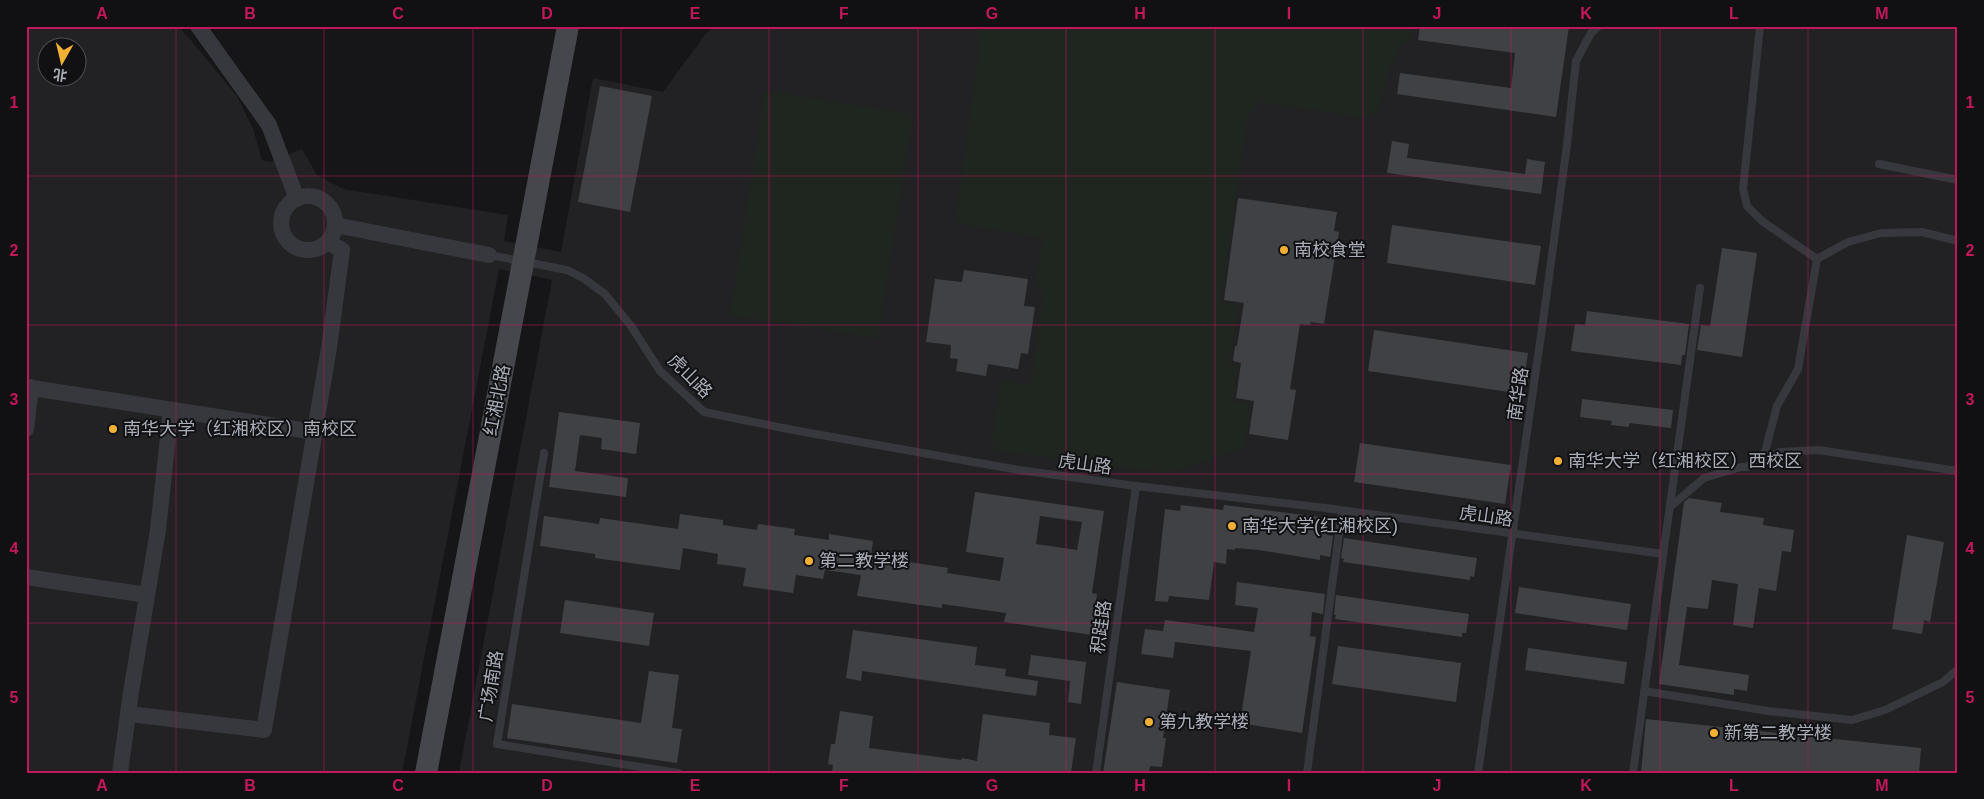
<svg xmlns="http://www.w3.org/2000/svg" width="1984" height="799" font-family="Arial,'Noto Sans SC',sans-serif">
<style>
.built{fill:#222225;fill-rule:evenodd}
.green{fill:#1e261f}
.building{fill:#404145;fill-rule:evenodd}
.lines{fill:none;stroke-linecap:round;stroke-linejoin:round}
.service{stroke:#37383d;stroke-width:8}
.minor{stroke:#37383d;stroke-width:16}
.secondary{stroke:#45474d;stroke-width:22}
.grid{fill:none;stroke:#c2185b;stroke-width:1;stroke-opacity:0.55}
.poi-dot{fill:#f2b134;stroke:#111113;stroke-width:2}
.labels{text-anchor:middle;stroke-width:4;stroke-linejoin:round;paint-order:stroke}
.poi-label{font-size:18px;fill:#a8adb8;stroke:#111113;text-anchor:start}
.street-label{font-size:18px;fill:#a8adb8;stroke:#111113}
.neatline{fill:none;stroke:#c2185b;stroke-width:2}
.grid-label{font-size:16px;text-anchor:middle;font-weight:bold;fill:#c2185b}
</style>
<rect width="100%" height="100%" fill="#161618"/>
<path class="built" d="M31,26h146l13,13 47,57 16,33 9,31 8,2 32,-13 15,26 26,14 165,26 -4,26 57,11 32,-174 70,14 44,-60 10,-6h1241v747h-1499l93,-493 -53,-11 -97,504h-376v-744zM48,48h30v30h-30z"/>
<path class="green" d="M976,26h435l-2,13 -10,9 -9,19 -12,43 -12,8 -107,-16 -11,13 -27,187 18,3 -9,58 8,2 -5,36 18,3 -6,43 -68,23 -16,2 -167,-22 -2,-11 8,-58 31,4 12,-89 -7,-17 7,-41 -88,-15 24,-174z
M765,91l148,23 -35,224 -148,-23z"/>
<path class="building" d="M1420,26h149l-13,91 -159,-23 3,-21 111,15 4,-35 -97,-13z
M600,86l52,10 -22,116 -52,-10z
M1392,141l17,3 -2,14 118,16 2,-15 18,3 -4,32 -154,-21z
M1238,198l99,14 -3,19 5,1 -15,92 -13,-2 -1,3 -10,-1 -10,65 6,1 -8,50 -39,-6 5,-33 -18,-3 5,-35 -8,-2 2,-15h2l7,-43 -20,-3z
M1392,225l149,21 -6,39 -148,-22z
M1722,248l35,5 -15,104 -45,-7 4,-25 9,1z
M964,270l64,9 -4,27 11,1 -7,47 -7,-1 -3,16 -30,-5 -2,12 -30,-5 2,-12 -8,-1 1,-13 -25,-3 9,-63 27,3z
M1587,311l102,13 -4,31h-3l-1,10 -110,-14 4,-27 10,1z
M1374,330l154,23 -6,41 -154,-23z
M1582,399l91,11 -2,18 -42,-5v4l-18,-2 1,-4 -32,-4z
M559,412l81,11 -4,31 -35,-5 1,-11 -22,-3 -5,36 53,7 -2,19 -77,-10z
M1360,443l151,22 -6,39 -151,-22z
M975,492l129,19 -12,82 5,1 -5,41 -88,-13 2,-9 -64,-9v4l-85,-12 4,-21 -36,-5 -2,9 -27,-4 -3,18 -50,-7 3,-18 -29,-4 1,-10 -35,-6 -3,22 -85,-12v-4l-55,-8 4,-30 55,8 1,-6 78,11 2,-15 43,6v5l34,5 1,-6 37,5 -1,6 35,5v-6l44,7 -2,15 77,12 -1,5 53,8 4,-23 -38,-6zM1040,516l42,6 -5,28 -41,-6z
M1689,498l33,5 -2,9 44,6 -1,7 31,5 -3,22 -9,-1 -6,40 -17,-3 -6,40 -20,-3 5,-41 -26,-4 -4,29 -21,-2 -8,58 70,10 -2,16 -13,-2v6l-75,-11 25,-182z
M1181,505l42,5 1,-5 105,13 -2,17 6,1 -3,21 -10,-2v5l-61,-10 -24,-2v2l-8,-1 -1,15 -12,-2 -5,38 -40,-4 -1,6 -13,-1 10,-92 15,2z
M1907,535l37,7 -14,80 -6,-2 -2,14 -30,-5z
M1344,538l133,20 -3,19 -4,-1v4l-127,-18 1,-3 -3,-1z
M1237,582l88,12 -2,20 -11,-2 -2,24 6,1 -14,96 -62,-10 11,-72 -76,-9 -2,16 -32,-4 4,-25 18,2 2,-11 89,12 4,-24 -23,-3z
M1519,587l112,17 -4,26 -112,-17z
M1336,595l133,19 -3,19h-4v4l-13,-2 -114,-16 1,-4h-2z
M565,600l89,13 -5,33 -89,-13z
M853,630l124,17 -2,18 31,4 -1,7 33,5 -2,15 -174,-25 -1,10 -15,-3z
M1338,646l123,17 -5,39 -124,-18z
M1528,648l99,14 -3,22 -99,-14z
M1031,655l55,7 -5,42 -13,-2 2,-21 -42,-6z
M649,671l30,4 -7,53 10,1 -5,34 -170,-25 5,-34 129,19z
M1117,682l53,8 -7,48h3l-4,29 -12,-1 -1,7h-46z
M840,711l33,5 -4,32 92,12 1,-2 15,3 6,-47 67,9 -1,12 27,3 -5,35h-239l1,-8 -5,-1 3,-20h4z
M1646,719l275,29 -2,25h-278z"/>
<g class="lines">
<path class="service" d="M1879,164l79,16
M489,255l78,15 16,8 22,16 26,32 29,45 44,41 89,18 226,40 117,16 182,21 345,47
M1817,259l31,-17 33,-9 41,-1 36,9
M544,453l-47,291 181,29
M1747,467l18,-15 12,-46 21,-37 19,-110 -55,-38 -15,-15 -4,-17 17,-163
M1670,507l34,-29 37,-11h6l33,-15 38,-2 140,21
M1644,691l124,20 84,9 33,-10 58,-28 15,-13
M1096,773l40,-287
M1307,773l35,-262
M1478,773l65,-452 24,-176 9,-84 15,-28 8,-7
M1633,773l67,-485"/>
<path class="minor" d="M198,26l71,99 28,74
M281 223a27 27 0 1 1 54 0a27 27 0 1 1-54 0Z
M335,225l154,30
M26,387l289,45
M26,429l5,-42
M26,577l121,18
M129,714l135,16 65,-382 13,-98 -14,-8
M120,773l11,-81 27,-162 13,-120"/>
<path class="secondary" d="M426,773l142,-747"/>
</g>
<path class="grid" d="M176,26v747M324,26v747M473,26v747M621,26v747M769,26v747M918,26v747M1066,26v747M1215,26v747M1363,26v747M1511,26v747M1660,26v747M1808,26v747M26,176h1932M26,325h1932M26,474h1932M26,623h1932"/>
<g class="poi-dot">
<circle cx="1284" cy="250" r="5"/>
<circle cx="113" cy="429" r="5"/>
<circle cx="1558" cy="461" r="5"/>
<circle cx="1232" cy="526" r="5"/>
<circle cx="809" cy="561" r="5"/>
<circle cx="1149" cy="722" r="5"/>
<circle cx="1714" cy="733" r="5"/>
</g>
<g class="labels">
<g class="poi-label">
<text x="1294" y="256">南校食堂</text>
<text x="123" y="435">南华大学（红湘校区）南校区</text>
<text x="1568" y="467">南华大学（红湘校区）西校区</text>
<text x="1242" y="532">南华大学(红湘校区)</text>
<text x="819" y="567">第二教学楼</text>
<text x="1159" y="728">第九教学楼</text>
<text x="1724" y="739">新第二教学楼</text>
</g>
<g class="street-label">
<text transform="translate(690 376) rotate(45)" y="6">虎山路</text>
<text transform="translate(1518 394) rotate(-82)" y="6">南华路</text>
<text transform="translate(497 400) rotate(-79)" y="6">红湘北路</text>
<text transform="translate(1085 464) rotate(8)" y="6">虎山路</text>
<text transform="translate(1486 516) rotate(8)" y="6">虎山路</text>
<text transform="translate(1101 627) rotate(-82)" y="6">积跬路</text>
<text transform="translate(491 686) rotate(-81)" y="6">广场南路</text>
</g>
</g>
<rect width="1984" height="799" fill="none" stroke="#111113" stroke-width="55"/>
<g transform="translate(62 62) rotate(188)"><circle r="24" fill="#111113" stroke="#4d4f55"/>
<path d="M0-4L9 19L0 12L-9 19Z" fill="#f2b134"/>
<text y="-8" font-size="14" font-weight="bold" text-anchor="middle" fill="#a8adb8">北</text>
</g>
<rect x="28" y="28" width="1928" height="744" class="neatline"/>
<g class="grid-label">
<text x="102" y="19">A</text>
<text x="250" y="19">B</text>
<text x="398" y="19">C</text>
<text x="547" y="19">D</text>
<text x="695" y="19">E</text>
<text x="844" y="19">F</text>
<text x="992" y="19">G</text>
<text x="1140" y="19">H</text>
<text x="1289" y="19">I</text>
<text x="1437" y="19">J</text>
<text x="1586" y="19">K</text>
<text x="1734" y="19">L</text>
<text x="1882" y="19">M</text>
<text x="14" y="108">1</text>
<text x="1970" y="108">1</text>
<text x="14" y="256">2</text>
<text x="1970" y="256">2</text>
<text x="14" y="405">3</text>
<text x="1970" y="405">3</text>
<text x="14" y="554">4</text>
<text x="1970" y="554">4</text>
<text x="14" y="703">5</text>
<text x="1970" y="703">5</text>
<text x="102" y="791">A</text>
<text x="250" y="791">B</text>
<text x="398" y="791">C</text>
<text x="547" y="791">D</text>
<text x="695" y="791">E</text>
<text x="844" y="791">F</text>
<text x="992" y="791">G</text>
<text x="1140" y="791">H</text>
<text x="1289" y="791">I</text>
<text x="1437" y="791">J</text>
<text x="1586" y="791">K</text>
<text x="1734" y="791">L</text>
<text x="1882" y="791">M</text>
</g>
</svg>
